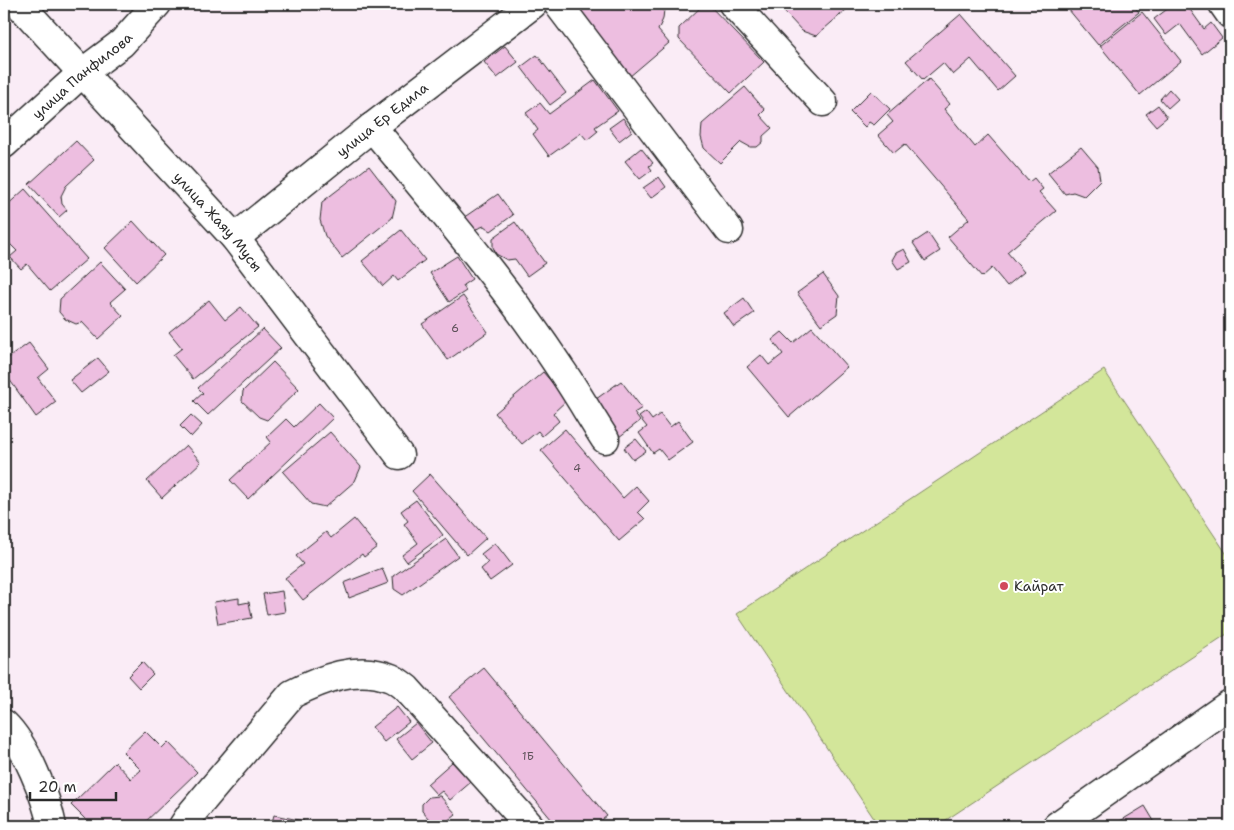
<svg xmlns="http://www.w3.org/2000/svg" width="1234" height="830" font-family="'Shantell Sans',sans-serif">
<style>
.green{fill:#d3e69a;stroke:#7f8862}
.building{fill:#edbee0;stroke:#2b2b2b}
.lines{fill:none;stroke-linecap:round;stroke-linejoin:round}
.street-casing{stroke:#2b2b2b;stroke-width:31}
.street{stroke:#fff;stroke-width:28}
.poi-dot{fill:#d1495b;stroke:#fff;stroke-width:2}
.labels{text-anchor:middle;stroke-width:4;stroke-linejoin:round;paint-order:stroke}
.number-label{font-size:11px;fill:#5c5058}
.street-label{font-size:14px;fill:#2b2b2b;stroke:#fff}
.poi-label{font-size:14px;fill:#2b2b2b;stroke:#fff;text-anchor:start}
</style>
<rect width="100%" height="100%" fill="#faecf6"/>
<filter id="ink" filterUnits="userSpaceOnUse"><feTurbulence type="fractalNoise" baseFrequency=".02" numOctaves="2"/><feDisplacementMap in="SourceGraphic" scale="10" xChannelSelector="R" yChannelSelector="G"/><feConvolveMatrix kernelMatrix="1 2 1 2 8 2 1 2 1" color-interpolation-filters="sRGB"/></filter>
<g filter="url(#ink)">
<path class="green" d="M1104,370l126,189v73l-293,194h-58l-142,-212z"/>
<path class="building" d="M567,4h93l4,5 -1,10 -5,11 11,13 -40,34z
M704,4h4l56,58 -33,31 -52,-54v-11z
M777,4h66l4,5 -31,27 -14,-5z
M1064,4h68l7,8 -41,33z
M1174,4h12l18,25 7,-6 11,15 -20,16 -22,-30 -14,11 -12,-16z
M1142,12l39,49 -41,34 -40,-49z
M961,14l54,62 -17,15 -27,-32 -18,16 -10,-12 -20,17 -17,-19z
M505,46l13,16 -21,16 -13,-16z
M537,55l29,38 -16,12 -29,-38z
M929,79l21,25 -6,5 31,38 13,-12 41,47 5,-4 9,11 -4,3 17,19 -49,41 17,20 -17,14 -15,-18 -10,9 -34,-40 21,-18 -64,-75 -11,9 -16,-18 15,-13 -6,-7z
M595,80l23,31 -23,16 3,4 -11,9 -6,-7 -32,23 -16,-22 5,-4 -12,-17 14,-10 9,11z
M745,87l20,23 -5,5 12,13 -9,8v6l-6,5h-7l-9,-5 -21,21 -16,-15 -3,-11 1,-13z
M1169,89l9,10 -10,9 -8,-9z
M871,91l19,18 -16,16 -5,-3 -4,5 -15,-15z
M1158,105l9,12 -11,9 -10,-12z
M623,118l9,13 -13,10 -10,-13z
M76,141l18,19 -28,26 -5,10 1,8 5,6 -8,7 -30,-33z
M1081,147l17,20 2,13 -16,16 -11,-4 -8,2 -17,-21z
M641,148l12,15 -4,3 3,4 -12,9 -15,-18z
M369,166l27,35 -4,17 -50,40 -17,-22 -5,-16 2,-18z
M659,177l7,10 -15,11 -8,-10z
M25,189l62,70 -37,32 -23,-27 -6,5 -11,-12 7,-6 -9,-9 -4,3v-37z
M498,194l15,21 -22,16 -7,-5 -13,5 -8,-13z
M133,221l31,34 -28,27 -31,-34z
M515,222l30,41 -18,13 -12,-17 -8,1 -11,-6 -3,-7v-9z
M401,230l24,30 -27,21 -4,-5 -11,10 -21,-25z
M928,233l12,18 -15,10 -12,-18z
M904,249l7,13 -13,7 -6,-9 4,-7z
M457,256l15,23 -9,6 3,6 -17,11 -19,-29z
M100,262l25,27 -15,13 13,14 -25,23 -16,-17 -6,2 -11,-5 -6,-7 1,-13z
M823,274l16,22 -2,18 -16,11 -24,-32z
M463,296l25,36 -40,28 -26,-36z
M744,298l10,15 -20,14 -10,-14z
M209,300l16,20 16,-13 17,20 -65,52 -20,-24 9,-7 -13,-16z
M812,327l35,40 -58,50 -42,-50 14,-12 8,10 14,-11 -11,-14 10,-8 11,11z
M263,329l18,19 -73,67 -14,-14 9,-8 -5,-5z
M29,343l20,26 -11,9 18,24 -20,15 -32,-45v-11z
M98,358l11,13 -28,22 -11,-13z
M273,362l26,27 -32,31 -8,-3 -17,-16 1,-10z
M543,372l24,28 -14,13 6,8 -17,15 -4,-5 -16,13 -27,-31z
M621,381l21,27 -8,5 6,8 -21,16 -27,-35z
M319,403l14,15 -85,81 -18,-19 41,-38 -4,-5 19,-18 8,8z
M646,412l6,8 8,-6 10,13 8,-6 15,21 -25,18 -9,-11 -6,4 -14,-20 8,-6 -8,-10z
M191,415l11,10 -11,12 -11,-11z
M565,429l58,69 13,-12 13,15 -11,11 7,7 -26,22 -78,-91z
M330,432l31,35 -6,14 -30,26 -14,-3 -28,-32z
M636,439l10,12 -13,9 -9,-12z
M186,445l15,17 -39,36 -15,-17z
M430,474l56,64 -19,17 -55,-64z
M416,500l27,35 -36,27 -5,-7 16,-12 -14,-19 4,-3 -7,-10z
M354,519l23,28 -13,10 -2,-3 -59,46 -18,-22 18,-14 -7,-8 30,-24 5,6z
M446,539l12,17 -55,39 -9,-6 -1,-13z
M495,543l17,22 -22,16 -9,-12 7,-6 -7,-9z
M382,568l6,15 -39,15 -5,-15z
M282,591l3,21 -18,3 -4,-21z
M239,598v6l10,-2 3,16 -34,6 -4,-22z
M142,662l11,12 -14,14 -11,-12z
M484,668l123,148 -13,10h-37l-108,-129z
M397,707l12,15 -25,20 -12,-15z
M416,723l16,20 -20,16 -16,-20z
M145,731l17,17 6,-6 29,30 -56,54h-49l-21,-21 44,-43 16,17 10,-9 -18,-18z
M452,762l19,20 -21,18 -8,-9 -5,4 -10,-11z
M440,796l16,18 -15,12h-6l-13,-15v-7l7,-7z
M1145,806l12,20h-45z
M274,815l30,6 -1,5h-32z"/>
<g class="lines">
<defs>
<g id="street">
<path id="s1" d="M19,4l216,234 164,217"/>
<path d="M558,4l171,226"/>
<path d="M733,4l90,98"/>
<path d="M1223,4l7,10"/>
<path d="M372,127c65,78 132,156 188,241 16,23 30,48 45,71"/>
<path id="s2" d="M4,144l78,-71 40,-30 35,-39"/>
<path id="s3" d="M235,238l137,-111 161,-123"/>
<path d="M4,724c22,21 42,72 48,102"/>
<path d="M183,826l8,-12 101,-120c30,-15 65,-30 99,-16 5,2 11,7 16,11l123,137"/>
<path d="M1057,826l173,-122"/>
</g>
</defs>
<use href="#street" class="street-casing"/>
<use href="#street" class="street"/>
</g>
</g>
<circle class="poi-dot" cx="1004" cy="586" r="5"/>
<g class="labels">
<g class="number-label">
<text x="455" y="332">6</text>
<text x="577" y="472">4</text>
<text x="528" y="760">1Б</text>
</g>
<g class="street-label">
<text dy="5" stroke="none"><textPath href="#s2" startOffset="104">улица Панфилова</textPath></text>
<text dy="5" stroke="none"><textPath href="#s3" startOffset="189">улица Ер Едила</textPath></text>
<text dy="5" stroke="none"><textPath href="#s1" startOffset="295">улица Жаяу Мусы</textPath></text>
</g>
<g class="poi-label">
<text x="1014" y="591">Кайрат</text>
</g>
</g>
<rect width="1234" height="830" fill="none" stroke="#fff" stroke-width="20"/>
<rect x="10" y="10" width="1214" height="810" fill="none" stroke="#2b2b2b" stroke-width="2" filter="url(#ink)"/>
<path d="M30 792v8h86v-8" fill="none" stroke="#2b2b2b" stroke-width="2.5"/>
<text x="38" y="792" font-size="15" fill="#2b2b2b" stroke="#ffffff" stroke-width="4" paint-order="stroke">20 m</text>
</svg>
